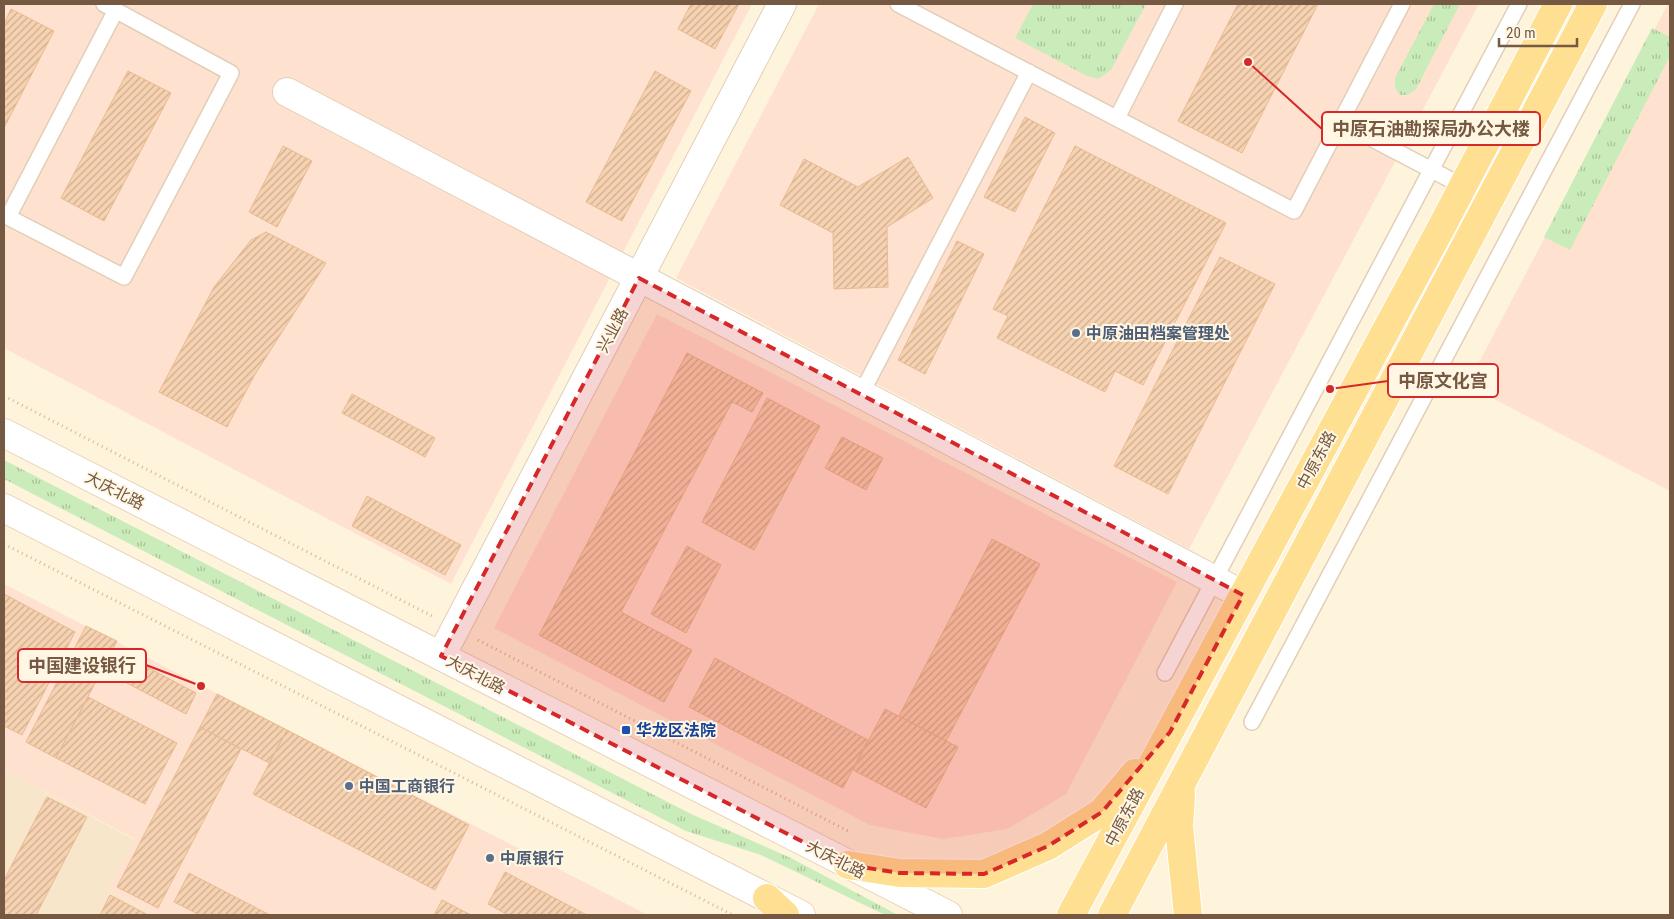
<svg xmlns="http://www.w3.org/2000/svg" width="1674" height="919" font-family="'Roboto Condensed','Noto Sans SC',sans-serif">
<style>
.residential{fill:#f7e6ca}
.commercial{fill:#ffe1cf}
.grass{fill:url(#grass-tufts)}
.building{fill:url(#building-hatch);stroke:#eaba90}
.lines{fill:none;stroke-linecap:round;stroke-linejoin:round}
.service-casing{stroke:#e2cfb8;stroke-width:18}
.minor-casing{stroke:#e2cfb8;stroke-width:30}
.secondary-casing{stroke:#ead3b7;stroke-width:30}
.primary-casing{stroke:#fff;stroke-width:30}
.path{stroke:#dab695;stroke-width:3;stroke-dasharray:1 4;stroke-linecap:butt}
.service{stroke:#fff;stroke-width:15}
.minor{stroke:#fff;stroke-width:28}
.secondary{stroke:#fff;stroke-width:28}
.primary{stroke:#ffdf92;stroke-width:28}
.marked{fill:#d62828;fill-opacity:0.2;stroke:#d62828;stroke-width:4;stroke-dasharray:10 6;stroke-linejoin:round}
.service-dot{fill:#5c6f8a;stroke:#fff7e4;stroke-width:2}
.transit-dot{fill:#1a4fb4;stroke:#fff7e4;stroke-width:2}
.labels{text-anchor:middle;stroke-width:4;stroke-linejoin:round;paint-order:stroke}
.street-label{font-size:16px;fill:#755943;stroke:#fff7e4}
.service-label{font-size:16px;font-weight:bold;fill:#4e5e75;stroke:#fff7e4;text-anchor:start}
.transit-label{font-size:16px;font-weight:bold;fill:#164399;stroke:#fff7e4;text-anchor:start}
.leader{fill:none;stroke:#d62828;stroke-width:2}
.callout-dot{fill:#d62828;stroke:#fff7e4;stroke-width:2}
.callout{fill:#fff7e4;stroke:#d62828;stroke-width:2}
.callout-label{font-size:18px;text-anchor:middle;font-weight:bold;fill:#755943}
</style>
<defs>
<pattern id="grass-tufts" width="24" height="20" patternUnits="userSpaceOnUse" patternTransform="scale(1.25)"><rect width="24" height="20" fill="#caecba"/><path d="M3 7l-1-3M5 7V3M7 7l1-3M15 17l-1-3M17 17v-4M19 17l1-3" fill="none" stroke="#a9c299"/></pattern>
<pattern id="building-hatch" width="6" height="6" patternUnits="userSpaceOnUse" patternTransform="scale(1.25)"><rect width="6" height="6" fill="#f6d2b1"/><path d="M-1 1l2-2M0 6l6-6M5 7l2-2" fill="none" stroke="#ccad92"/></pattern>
</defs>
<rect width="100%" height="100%" fill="#fef4dc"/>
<path class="residential" d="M4,770l131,70 -27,50 48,25h-152z"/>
<path class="commercial" d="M4,4h748l-301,580 -447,-236z
M819,4h660l-290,545 -513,-271z
M1668,4h2v487l-203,-106z
M657,314l520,268 -111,212 -59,35 -64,10 -73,-14 -376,-197z
M4,584l644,331h-492l-48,-25 27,-51 -131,-69z"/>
<path class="grass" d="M1033,4h113l-35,66 -13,9 -11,-3 -72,-38z
M1434,4h26l-44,85 -8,6h-8l-5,-7v-10z
M1652,28l18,9v19l-100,194 -26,-13z
M4,460l687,354 100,44 107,57h-13l-124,-60 -75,-24 -682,-352z"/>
<path class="building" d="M691,4h48l-24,45 -37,-20z
M1238,4h80l-76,149 -64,-32z
M11,9l43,22 -50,97v-104z
M128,71l43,22 -67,128 -43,-23z
M655,71l36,20 -69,130 -36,-19z
M1025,117l30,16 -40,79 -31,-15z
M283,146l29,15 -35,66 -28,-15z
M1075,146l151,77 -83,162 -28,-14 -10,21 -108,-54 11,-22 -15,-7z
M908,157l25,41 -46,29 1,60 -54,2 -1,-56 -53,-28 24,-46 54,28z
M266,232l60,31 -72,113 -27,51 -68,-35 55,-105 37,-47z
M957,241l27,13 -59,120 -27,-14z
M1220,257l55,27 -107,210 -54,-28z
M687,353l76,40 -11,19 -20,-10 -111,210 71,38 -28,52 -125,-67z
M352,394l83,44 -10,19 -83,-44z
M767,398l53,28 -66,124 -52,-28z
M842,437l41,21 -17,32 -41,-22z
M367,496l94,49 -16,30 -93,-49z
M992,539l48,25 -94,177 -47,-25z
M687,546l34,19 -35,68 -35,-19z
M4,594l71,38 -53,103 -18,-9z
M86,626l31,15 -61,117 -30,-16z
M113,649l83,44 -10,21 -84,-44z
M715,658l153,82 -25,48 -154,-81z
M217,694l70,36 -18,33 -69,-36z
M88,697l89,46 -32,61 -89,-46z
M885,709l73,38 -32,61 -73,-38z
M200,727l41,22 -83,159 -41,-21z
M287,730l182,95 -34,65 -182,-96z
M47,797l40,20 -51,98h-32v-35z
M505,872l82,43h-79l-20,-11z
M189,873l81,42h-70l-26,-13z
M110,895l38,20h-48z
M442,900l29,15h-37z"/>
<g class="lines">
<defs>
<path id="service" d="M898,4l396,207 108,-207
M1117,118l58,-114
M1340,122l151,79
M4,215l120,62 107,-204 -127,-69
M8,217l108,-207
M861,394l168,-322
M1165,673l354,-669
M1252,722l380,-718"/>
<path id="minor" d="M287,92l956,503
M441,656l341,-652"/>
<path id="secondary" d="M4,433l944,482
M4,508l797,407"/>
<path id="primary" d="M1181,794l-2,33 9,88
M848,865l52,8 84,1 64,-28 54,-34 33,-39
M767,898l18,17
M1071,915l370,-687 117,-224
M1112,915l481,-911"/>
</defs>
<use href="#service" class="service-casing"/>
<use href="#minor" class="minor-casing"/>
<use href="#secondary" class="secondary-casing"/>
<use href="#primary" class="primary-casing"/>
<path class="path" d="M4,396l428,220
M4,544l729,371
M478,640l372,192"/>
<use href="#service" class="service"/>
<use href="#minor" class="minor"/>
<use href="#secondary" class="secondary"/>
<use href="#primary" class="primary"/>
</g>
<path class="marked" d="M639,278l604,317 -73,137 -68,80 -54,34 -64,28 -84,-1 -52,-8 -407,-209z"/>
<g class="service-dot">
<circle cx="1076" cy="333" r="5"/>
<circle cx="349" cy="786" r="5"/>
<circle cx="490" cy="858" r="5"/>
</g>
<rect class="transit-dot" x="621" y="725" width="10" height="10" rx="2.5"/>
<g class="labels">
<g class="street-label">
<text transform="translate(612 330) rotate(-62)" y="6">兴业路</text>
<text transform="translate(1316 460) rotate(-62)" y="6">中原东路</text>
<text transform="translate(115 490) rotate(27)" y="6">大庆北路</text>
<text transform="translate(476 674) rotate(28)" y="6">大庆北路</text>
<text transform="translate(1124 817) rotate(-62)" y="6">中原东路</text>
<text transform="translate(836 859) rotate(27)" y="6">大庆北路</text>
</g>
<g class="service-label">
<text x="1086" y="339">中原油田档案管理处</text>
<text x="359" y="792">中国工商银行</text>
<text x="500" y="864">中原银行</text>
</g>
<g class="transit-label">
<text x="636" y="736">华龙区法院</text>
</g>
</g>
<path class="leader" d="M1248 62L1322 129M1330 389L1388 381M201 686L146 665"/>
<g class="callout-dot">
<circle cx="1248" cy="62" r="5"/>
<circle cx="1330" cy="389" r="5"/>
<circle cx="201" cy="686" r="5"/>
</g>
<g class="callout">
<rect x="1322" y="112" width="218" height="33" rx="5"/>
<rect x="1388" y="364" width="110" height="33" rx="5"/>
<rect x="18" y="649" width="128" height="33" rx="5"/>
</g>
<g class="callout-label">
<text x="1431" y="135">中原石油勘探局办公大楼</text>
<text x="1443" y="387">中原文化宫</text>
<text x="82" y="672">中国建设银行</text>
</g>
<rect width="1674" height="919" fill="none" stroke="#755943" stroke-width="10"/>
<path d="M1499 38v8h78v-8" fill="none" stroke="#755943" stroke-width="2.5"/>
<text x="1506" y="38" font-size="15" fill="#755943" stroke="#fff7e4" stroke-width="4" paint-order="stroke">20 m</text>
</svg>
